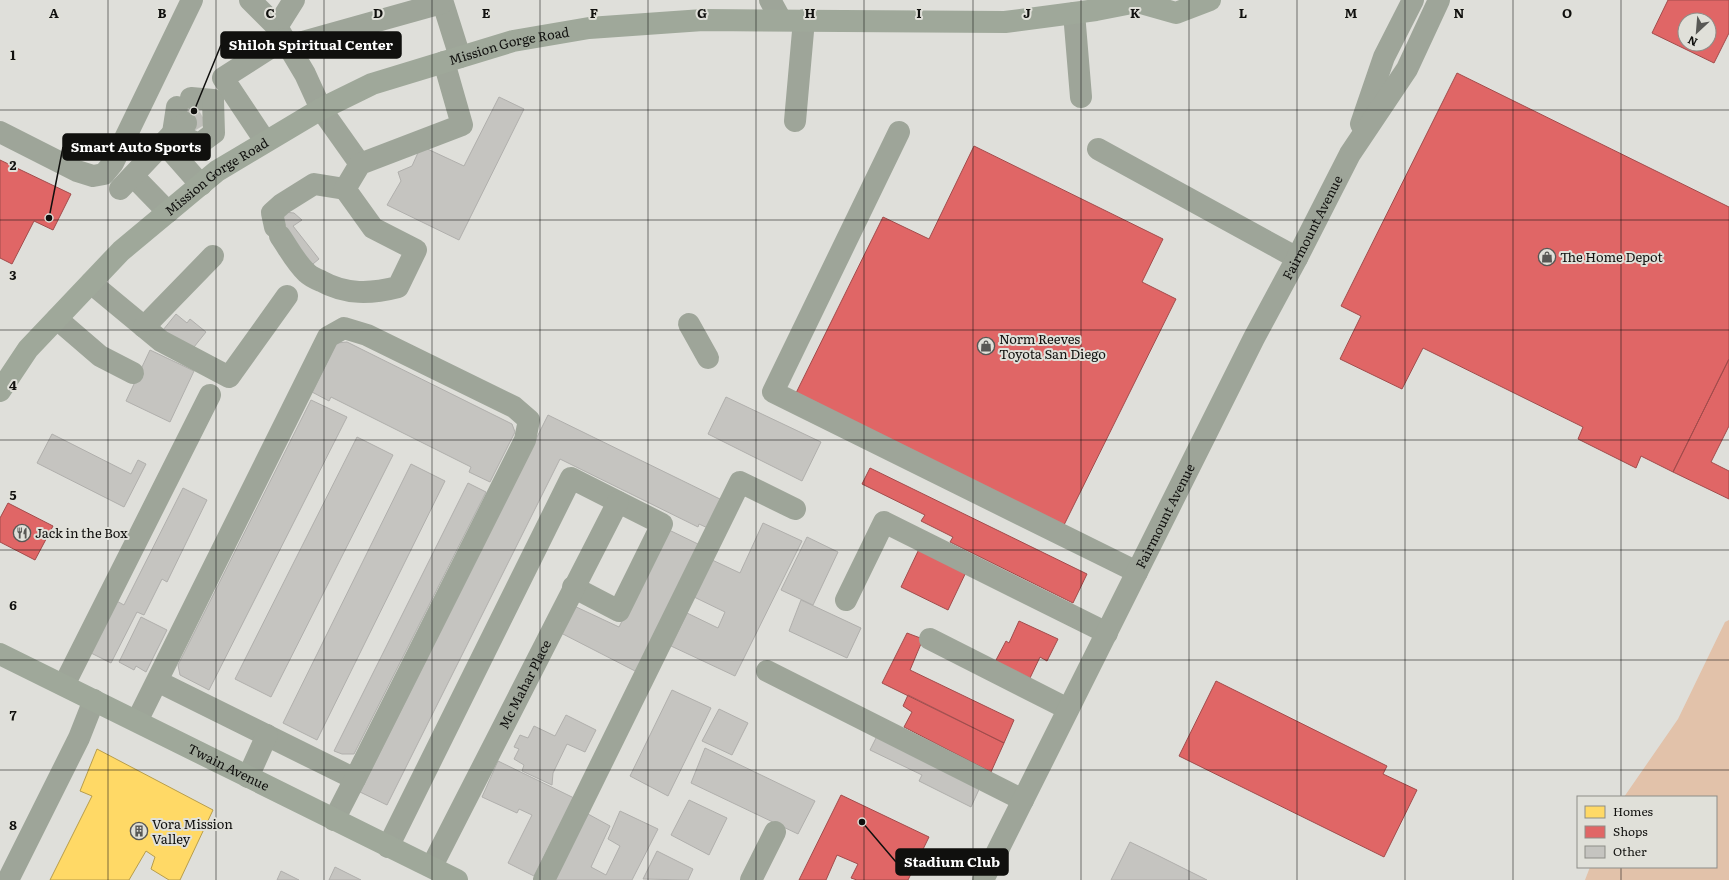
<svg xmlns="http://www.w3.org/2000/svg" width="1729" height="880" font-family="Literata,serif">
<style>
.green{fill:#e2c2aa}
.homes{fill:#ffd966;stroke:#b79d4c}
.shops{fill:#e06666;stroke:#a24c4c;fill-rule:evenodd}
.building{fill:#c5c4c0;stroke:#b0afac}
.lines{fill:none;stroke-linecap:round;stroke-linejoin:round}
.minor-tunnel{stroke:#c0c0bb;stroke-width:22;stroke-dasharray:22 11;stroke-linecap:butt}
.minor{stroke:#9ea599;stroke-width:22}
.major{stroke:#9fa89a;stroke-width:22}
.grid{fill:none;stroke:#10100e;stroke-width:1;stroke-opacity:0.55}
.labels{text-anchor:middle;stroke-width:4;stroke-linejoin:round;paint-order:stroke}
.street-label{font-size:13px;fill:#10100e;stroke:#e0e0d9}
.poi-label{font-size:13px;fill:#10100e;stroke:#e0e0d9;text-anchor:start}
.grid-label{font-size:13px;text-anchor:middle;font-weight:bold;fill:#10100e;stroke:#e0e0d9;stroke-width:4;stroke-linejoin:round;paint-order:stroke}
.leader{fill:none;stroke:#10100e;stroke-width:1.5}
.callout-dot{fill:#10100e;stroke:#e0e0d9;stroke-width:1.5}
.callout{fill:#10100e;stroke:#10100e;stroke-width:1.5}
.callout-label{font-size:14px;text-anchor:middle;font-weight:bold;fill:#fff}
</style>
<rect width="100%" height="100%" fill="#dfdfda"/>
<path class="green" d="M1729,620v260h-144l5,-13h126v-70h-92l54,-78 47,-97z"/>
<path class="homes" d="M97,749l116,61 -33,70h-11l-18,-11 4,-12 -9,-6 -17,29h-79l42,-84 -12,-5z"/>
<path class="shops" d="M1668,0h61v33l-15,30 -62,-30zM1685,20h24v24h-24z
M1457,73l272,134v152l-56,113 -32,-16 -5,12 -58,-29 5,-12 -160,-79 -21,41 -62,-30 21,-43 -20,-10z
M974,146l189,93 -21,43 34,17 -112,226 -268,-132 87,-176 46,22z
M0,160l71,34 -18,36 -19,-9 -22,43 -12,-6z
M1729,359v67l-18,36 18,9v28l-56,-27z
M870,468l217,106 -14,29 -123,-61 3,-5 -32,-16 4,-6 -63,-31z
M8,503l45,23 -18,34 -35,-18v-24z
M920,547l47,23 -19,40 -47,-23z
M1019,621l39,18 -11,22 -7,-4 -10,21 -35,-16 11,-21 3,2z
M907,633l16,6 -13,31 104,50 -10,23 -122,-60z
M1216,681l171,85 -4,8 34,16 -33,67 -205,-101z
M908,695l96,48 -13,29 -87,-45 8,-15 -9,-6z
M841,795l88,42 -21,43h-51l-6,-2 7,-14 -21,-9 -11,25h-27z"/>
<path class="building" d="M499,97l25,12 -65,131 -72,-35 14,-24 -3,-9 14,-6 9,-20 43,20z
M283,212l11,1 8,7 -9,6 26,33 -11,9 -31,-43z
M176,314l11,9 3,-4 16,13 -16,20 -27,-22z
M347,342l165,82 3,8 -25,50 -21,-10 2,-5 -140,-70 -2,4 -17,-9 25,-49z
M150,350l44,21 -24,51 -44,-21z
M726,397l95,45 -19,39 -94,-47z
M311,400l36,17 -138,273 -29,-15 -2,-10z
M548,415l176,86 -14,28 -11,-5 -1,3 -138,-68 -173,346 -27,-13z
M52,434l79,40 7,-14 8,4 -22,43 -87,-44z
M357,437l36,18 -122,242 -36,-18z
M411,464l34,17 -128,259 -34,-17z
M468,483l18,9 -132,262h-12l-8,-3z
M183,488l24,12 -40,82 -5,-3 -18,36 -7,-3 -26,51 -26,-13 26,-52 13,7z
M763,523l39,18 -67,135 -64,-30 16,-33 31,15 7,-16 -33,-16 18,-37 30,14z
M669,530l31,15 -63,127 -78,-40 13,-27 47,22z
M807,537l31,15 -25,53 -32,-15z
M801,600l60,28 -14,30 -58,-27z
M141,617l26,13 -21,42 -10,-6 -2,4 -15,-8z
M672,690l39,18 -43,88 -38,-20z
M719,709l29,14 -16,32 -30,-14z
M566,715l30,15 -11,22 -18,-8 -14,29 -1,12 -30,-14 2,-6 -10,-6 5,-10 -5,-2 6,-12 8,3 6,-12 21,10z
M879,732l102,53 -10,22 -52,-26 3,-6 -52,-25z
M705,748l110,53 -17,33 -107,-51z
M498,761l76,37 -40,78 -26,-13 24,-48 -13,-6 -2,4 -35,-16z
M689,800l38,18 -18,37 -38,-20z
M620,811l38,18 -26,51h-79l35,-66 22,12 -19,41 15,8 14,-29 -12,-7z
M1130,842l29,14 48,24h-96z
M657,851l36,18 -5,11 -45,-1z
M335,867l26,13h-32z
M281,871l18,9h-22z"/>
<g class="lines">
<path class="minor-tunnel" d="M186,123l15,-9"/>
<g class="minor">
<path d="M250,0l27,27 28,47 16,35 39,55"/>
<path d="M442,0l18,57"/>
<path d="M770,0l11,20"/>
<path d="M1074,13l7,84"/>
<path d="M277,27l17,-27"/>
<path d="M288,46l154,-43"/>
<path d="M191,98l22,2"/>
<path d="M795,121l9,-101"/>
<path d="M1361,124l23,-67 29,-57"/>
<path d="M0,132l77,39 16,5 11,-2 9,-11 79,-163"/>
<path d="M899,132l-126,260 364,180"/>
<path d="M173,133l26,11 15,-11 -1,-33"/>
<path d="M173,133l4,-26"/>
<path d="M265,141l-42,-63 61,-39"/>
<path d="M164,143l37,42"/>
<path d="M1098,149l199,109"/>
<path d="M133,176l35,36"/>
<path d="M120,189l53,-56 13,-10"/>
<path d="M275,227l-3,-14 10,-9 32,-20 31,5"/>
<path d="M280,236c9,13 16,27 27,37 4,4 9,6 14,8 25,14 50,13 77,6l18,-37 -43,-22 -28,-39 15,-25 102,-39 -18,-63"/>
<path d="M91,283l70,58 68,36 58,-81"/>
<path d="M57,319l43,37 33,17"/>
<path d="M689,324l19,34"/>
<path d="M144,327l69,-71"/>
<path d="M846,600l38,-78 223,111"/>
<path d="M930,639l138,70"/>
<path d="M767,671l256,129"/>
<path d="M64,685l146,-290"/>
<path d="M137,721l191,-384 16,-9 23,7 147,72 15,13 -4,20 -170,339 -198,-98"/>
<path d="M248,777l19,-42"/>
<path d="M334,820l21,-41"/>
<path d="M388,847l183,-369 91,46 -43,87 -46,-24"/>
<path id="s1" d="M432,866l186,-364"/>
<path d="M8,880l71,-142 15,-38"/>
<path d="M544,880l196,-398 55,27"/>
<path d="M751,880l24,-48"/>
<path id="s2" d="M983,880l271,-542 43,-80 53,-104 57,-85 32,-69"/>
</g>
<g class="major">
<path id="s3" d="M0,391l28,-42 93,-98 96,-80 104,-62 51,-25 141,-43 76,-13 114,-8 302,2 91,-12 41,-8 39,11 34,-13"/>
<path id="s4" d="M0,654l457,226"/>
</g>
</g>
<path class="grid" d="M108,0v880M216,0v880M324,0v880M432,0v880M540,0v880M648,0v880M756,0v880M864,0v880M973,0v880M1081,0v880M1189,0v880M1297,0v880M1405,0v880M1513,0v880M1621,0v797M0,110h1729M0,220h1729M0,330h1729M0,440h1729M0,550h1729M0,660h1729M0,770h1729M1621,867v13"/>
<defs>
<symbol id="shop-ring" viewBox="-11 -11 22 22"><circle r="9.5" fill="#e0e0d9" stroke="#585855" stroke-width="1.5"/><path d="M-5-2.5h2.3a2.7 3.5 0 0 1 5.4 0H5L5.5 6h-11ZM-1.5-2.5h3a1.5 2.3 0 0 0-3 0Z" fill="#585855"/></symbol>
<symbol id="restaurant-ring" viewBox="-11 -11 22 22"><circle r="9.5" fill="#e0e0d9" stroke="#585855" stroke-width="1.5"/><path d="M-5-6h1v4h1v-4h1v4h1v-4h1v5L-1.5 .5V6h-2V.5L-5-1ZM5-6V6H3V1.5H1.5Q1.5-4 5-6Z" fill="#585855"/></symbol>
<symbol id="building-ring" viewBox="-11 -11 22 22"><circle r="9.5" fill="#e0e0d9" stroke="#585855" stroke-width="1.5"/><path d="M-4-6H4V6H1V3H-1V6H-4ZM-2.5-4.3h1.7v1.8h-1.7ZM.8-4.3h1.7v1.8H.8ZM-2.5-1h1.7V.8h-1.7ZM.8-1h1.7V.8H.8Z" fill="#585855"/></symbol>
</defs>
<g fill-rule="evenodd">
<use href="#shop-ring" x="1537" y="247" width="20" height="20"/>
<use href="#shop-ring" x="976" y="336" width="20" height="20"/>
<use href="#restaurant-ring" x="12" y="523" width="20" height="20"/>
<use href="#building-ring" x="129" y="821" width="20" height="20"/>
</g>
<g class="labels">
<g class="street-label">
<text dy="5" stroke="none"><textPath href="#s3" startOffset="631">Mission Gorge Road</textPath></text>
<text dy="5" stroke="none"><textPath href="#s3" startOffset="307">Mission Gorge Road</textPath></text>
<text dy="5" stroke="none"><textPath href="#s2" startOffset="731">Fairmount Avenue</textPath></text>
<text dy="5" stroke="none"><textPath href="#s2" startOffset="407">Fairmount Avenue</textPath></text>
<text dy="5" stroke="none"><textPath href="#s1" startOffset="204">Mc Mahar Place</textPath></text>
<text dy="5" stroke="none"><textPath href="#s4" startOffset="255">Twain Avenue</textPath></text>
</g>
<g class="poi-label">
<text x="1560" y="262">The Home Depot</text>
<text x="999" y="344">Norm Reeves<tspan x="999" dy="15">Toyota San Diego</tspan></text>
<text x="35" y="538">Jack in the Box</text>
<text x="152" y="829">Vora Mission<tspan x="152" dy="15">Valley</tspan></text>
</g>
</g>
<g class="grid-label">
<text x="54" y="18">A</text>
<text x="162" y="18">B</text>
<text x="270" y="18">C</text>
<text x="378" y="18">D</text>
<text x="486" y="18">E</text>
<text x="594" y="18">F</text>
<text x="702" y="18">G</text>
<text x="810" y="18">H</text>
<text x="919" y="18">I</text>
<text x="1027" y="18">J</text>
<text x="1135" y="18">K</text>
<text x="1243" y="18">L</text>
<text x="1351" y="18">M</text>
<text x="1459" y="18">N</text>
<text x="1567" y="18">O</text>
<text x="13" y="60">1</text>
<text x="13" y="170">2</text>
<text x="13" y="280">3</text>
<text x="13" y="390">4</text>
<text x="13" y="500">5</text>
<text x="13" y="610">6</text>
<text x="13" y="720">7</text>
<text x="13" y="830">8</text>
</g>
<path class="leader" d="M194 111L221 45M49 218L63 147M862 822L896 862"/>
<g class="callout-dot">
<circle cx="194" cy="111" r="4"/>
<circle cx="49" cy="218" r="4"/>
<circle cx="862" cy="822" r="4"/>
</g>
<g class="callout">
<rect x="221" y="32" width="180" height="26" rx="4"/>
<rect x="63" y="134" width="147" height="26" rx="4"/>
<rect x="896" y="849" width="112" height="26" rx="4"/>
</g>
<g class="callout-label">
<text x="311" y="50">Shiloh Spiritual Center</text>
<text x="136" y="152">Smart Auto Sports</text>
<text x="952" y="867">Stadium Club</text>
</g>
<rect x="1577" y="796" width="140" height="72" fill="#e0e0d9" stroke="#8d8d88"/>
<rect x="1585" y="806" width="20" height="12" fill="#ffd966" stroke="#8d8d88"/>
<text x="1613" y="816" font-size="12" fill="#10100e">Homes</text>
<rect x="1585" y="826" width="20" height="12" fill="#e06666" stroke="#8d8d88"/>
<text x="1613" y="836" font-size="12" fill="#10100e">Shops</text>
<rect x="1585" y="846" width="20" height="12" fill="#c5c4c0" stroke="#8d8d88"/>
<text x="1613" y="856" font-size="12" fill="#10100e">Other</text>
<g transform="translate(1697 32) rotate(206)"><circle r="19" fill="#e0e0d9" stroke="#8d8d88"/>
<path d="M0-3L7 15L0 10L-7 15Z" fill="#585855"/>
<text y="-6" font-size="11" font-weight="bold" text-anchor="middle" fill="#10100e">N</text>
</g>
</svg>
